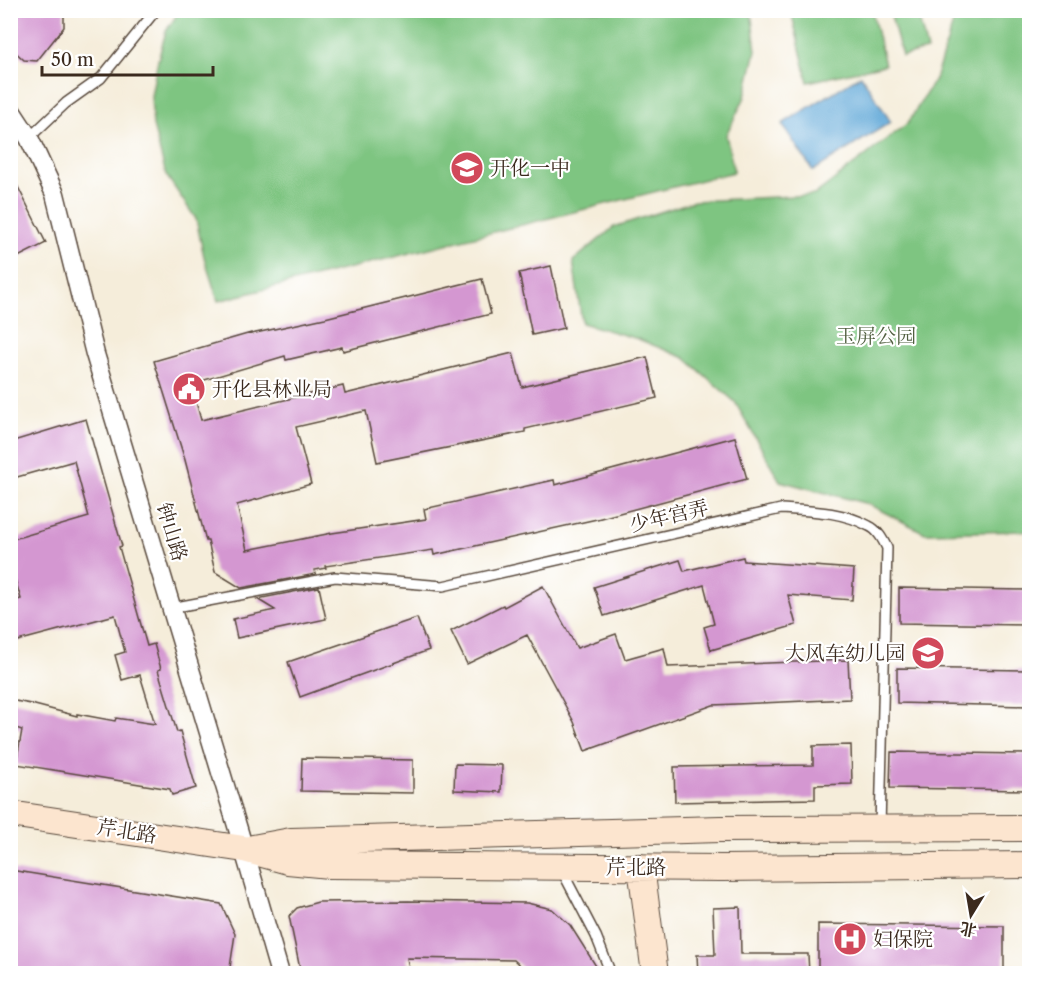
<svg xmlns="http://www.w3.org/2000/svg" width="1040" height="984" font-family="'Libre Caslon Text','Noto Serif SC',serif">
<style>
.green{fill:#7ec581;stroke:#5c7850;stroke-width:1.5}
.water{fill:#62a9d8;stroke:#4e6a7b;stroke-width:1.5}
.building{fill:#d497d1}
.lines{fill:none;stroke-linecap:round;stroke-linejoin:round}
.lane-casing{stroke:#57473a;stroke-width:12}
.street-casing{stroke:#57473a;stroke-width:21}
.secondary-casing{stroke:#57473a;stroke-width:28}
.lane{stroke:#fff;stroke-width:9}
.street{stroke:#fff;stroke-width:18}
.secondary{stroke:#fce5cf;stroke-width:26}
.labels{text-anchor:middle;stroke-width:4.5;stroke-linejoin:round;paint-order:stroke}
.poi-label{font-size:20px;fill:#3b2a1e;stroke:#fff;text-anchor:start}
.park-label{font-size:20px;fill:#526041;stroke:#fff}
.street-label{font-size:20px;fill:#3b2a1e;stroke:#fff}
</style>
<rect width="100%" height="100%" fill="#fff"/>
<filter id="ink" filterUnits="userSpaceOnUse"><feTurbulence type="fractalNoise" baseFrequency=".0167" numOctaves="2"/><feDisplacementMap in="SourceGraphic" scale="12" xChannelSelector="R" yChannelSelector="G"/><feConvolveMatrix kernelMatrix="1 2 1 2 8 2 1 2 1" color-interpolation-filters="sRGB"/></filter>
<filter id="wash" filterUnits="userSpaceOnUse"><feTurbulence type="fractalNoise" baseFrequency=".008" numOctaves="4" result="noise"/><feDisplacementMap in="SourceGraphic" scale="24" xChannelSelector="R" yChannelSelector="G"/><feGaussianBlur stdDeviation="1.35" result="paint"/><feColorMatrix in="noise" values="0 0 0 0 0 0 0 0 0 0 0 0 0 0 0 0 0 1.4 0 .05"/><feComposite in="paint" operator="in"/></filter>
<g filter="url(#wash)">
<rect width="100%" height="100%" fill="#f5edda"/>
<path class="green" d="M180,10l571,1 5,40 -11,46 -19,38 8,37 -516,129 -14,-44 -8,-38 -30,-44 -13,-49 -2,-30 6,-32 9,-33z
M894,10l23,1 10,39 -25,6 -12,-44z
M791,11h81l13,54 -77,17z
M957,11h72v520l-104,2 -57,-29 -88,-23 -45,-79 -50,-44 -47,-19 -56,-16 -9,-62 41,-34 80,-26 120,-6 94,-72 27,-44z"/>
<path class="water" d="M861,75l30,47 -78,49 -31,-47z"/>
<g id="blocks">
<path class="building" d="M10,10h54v17l-27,34 -13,-1 -14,-13z
M10,171l36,72 -36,18z
M551,266l13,62 -32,7 -13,-62z
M482,279l9,35 -148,37 -1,-4 -56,13 -1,-4 -94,28 10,36 142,-34 2,8 168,-41 9,34 125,-30 10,41 -132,31v3l-148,30 -11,-51 -70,16 15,57 -74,21 10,45 85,-17 94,-14 -2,-10 130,-29 1,5 180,-48 12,42 -150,40 -163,36 -1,-5 -108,16 1,2 -11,2 1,4 -75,14 -26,-16 -7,-31h-2l-21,-81 -31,-99 97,-28v1l74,-16z
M86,419l36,127 -3,1 28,99 7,-2 7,25 -3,1 19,62 3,-1 16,57 -24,7 -2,-6 -154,-25 6,-34 -12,-4v-26l21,4 46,12v-2l38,7 1,-3 39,6 -15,-49 -18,5 -7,-25 10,-3 -10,-37 -105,28v-41l11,-3 -11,-37v-22l79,-23 -15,-56 -64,18v-37z
M743,557l1,4 110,8 -2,31 -64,-5 8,30 -85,25 -7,-23 10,-3 -10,-39 -100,31 -10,-29 86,-27 4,11z
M543,586l34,62 39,-14 9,25 39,-11 4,19 180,-7 2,39 -137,6 -128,46 -11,-29 -47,-87 -60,29 -16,-33 52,-26 1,2z
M319,587l7,32 -89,19 -4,-19 42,-9 -18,-11z
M899,588l130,2v35l-130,-2z
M417,618l12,32 -129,47 -12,-35z
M897,668l132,2v36l-132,-3z
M851,745l1,39 -37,1v14l-140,3 -1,-35 139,-2v-19z
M891,752l138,2v36l-139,-2z
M302,758l111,2v33l-112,-2z
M455,764l47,1 -1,27 -47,-2z
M10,870l211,34 14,30 -6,40h-219z
M408,901l119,2 25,6 18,16 31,49h-72l-15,-14 -107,-2 3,16h-109l-12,-58 8,-8 21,-6z
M740,907l1,47h67l1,20h-111l-1,-19h18l-2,-47z
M818,924l186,2v45l-186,-1z"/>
</g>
</g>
<g filter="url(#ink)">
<use href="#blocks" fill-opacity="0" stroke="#57473a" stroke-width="1.5"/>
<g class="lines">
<defs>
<path id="lane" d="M29,138l37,-35 35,-25 55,-68
M171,608l164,-31 108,9 338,-77c30,2 61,2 88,17 9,4 14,14 18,22l-7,279
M561,869l35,67 15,38"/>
<path id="street" d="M10,109l19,29 26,56 40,160 143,475 42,145"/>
<path id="secondary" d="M10,814l234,35 44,12 41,4 393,3 308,-3
M253,848l38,-7 429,-12 310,-1
M641,867l14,107"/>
</defs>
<use href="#lane" class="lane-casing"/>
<use href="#street" class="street-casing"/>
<use href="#secondary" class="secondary-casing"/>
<use href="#lane" class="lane"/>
<use href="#street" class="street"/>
<use href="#secondary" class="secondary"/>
</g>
</g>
<defs>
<symbol id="school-disc" viewBox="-11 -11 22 22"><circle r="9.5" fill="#d1495b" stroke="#fff"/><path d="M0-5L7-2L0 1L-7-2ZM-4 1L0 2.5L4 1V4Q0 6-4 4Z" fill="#fff"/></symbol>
<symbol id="civic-disc" viewBox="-11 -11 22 22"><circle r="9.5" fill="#d1495b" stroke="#fff"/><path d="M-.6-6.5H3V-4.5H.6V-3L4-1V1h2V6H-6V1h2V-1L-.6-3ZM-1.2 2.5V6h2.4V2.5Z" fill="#fff"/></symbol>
<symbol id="hospital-disc" viewBox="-11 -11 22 22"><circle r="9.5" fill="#d1495b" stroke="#fff"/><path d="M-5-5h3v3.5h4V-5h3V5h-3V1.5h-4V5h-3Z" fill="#fff"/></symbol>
</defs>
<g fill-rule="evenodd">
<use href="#school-disc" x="448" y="149" width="38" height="38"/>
<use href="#civic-disc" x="170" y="370" width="38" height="38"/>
<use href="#school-disc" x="909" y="634" width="38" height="38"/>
<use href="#hospital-disc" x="831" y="920" width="38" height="38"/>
</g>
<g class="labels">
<g class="poi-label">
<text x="490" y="175">开化一中</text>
<text x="212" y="396">开化县林业局</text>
<text x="905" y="660" text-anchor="end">大风车幼儿园</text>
<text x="873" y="946">妇保院</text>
</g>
<g class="park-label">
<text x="876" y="343">玉屏公园</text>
</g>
<g class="street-label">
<text transform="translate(669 516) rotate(-13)" y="7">少年宫弄</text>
<text transform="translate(172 532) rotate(73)" y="7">钟山路</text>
<text transform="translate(127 831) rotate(9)" y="7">芹北路</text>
<text x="636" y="874">芹北路</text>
</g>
</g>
<rect width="1040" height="984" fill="none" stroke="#fff" stroke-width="36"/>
<g transform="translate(971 915) rotate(191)" stroke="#ffffff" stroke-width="4.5" paint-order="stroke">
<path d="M0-4.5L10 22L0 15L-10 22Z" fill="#3b2a1e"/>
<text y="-9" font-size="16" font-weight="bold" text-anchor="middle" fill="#3b2a1e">北</text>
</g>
<path d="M42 66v9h171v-9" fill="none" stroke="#3b2a1e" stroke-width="3"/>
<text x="51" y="66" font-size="18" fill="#3b2a1e" stroke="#ffffff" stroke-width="4.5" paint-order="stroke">50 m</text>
</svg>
